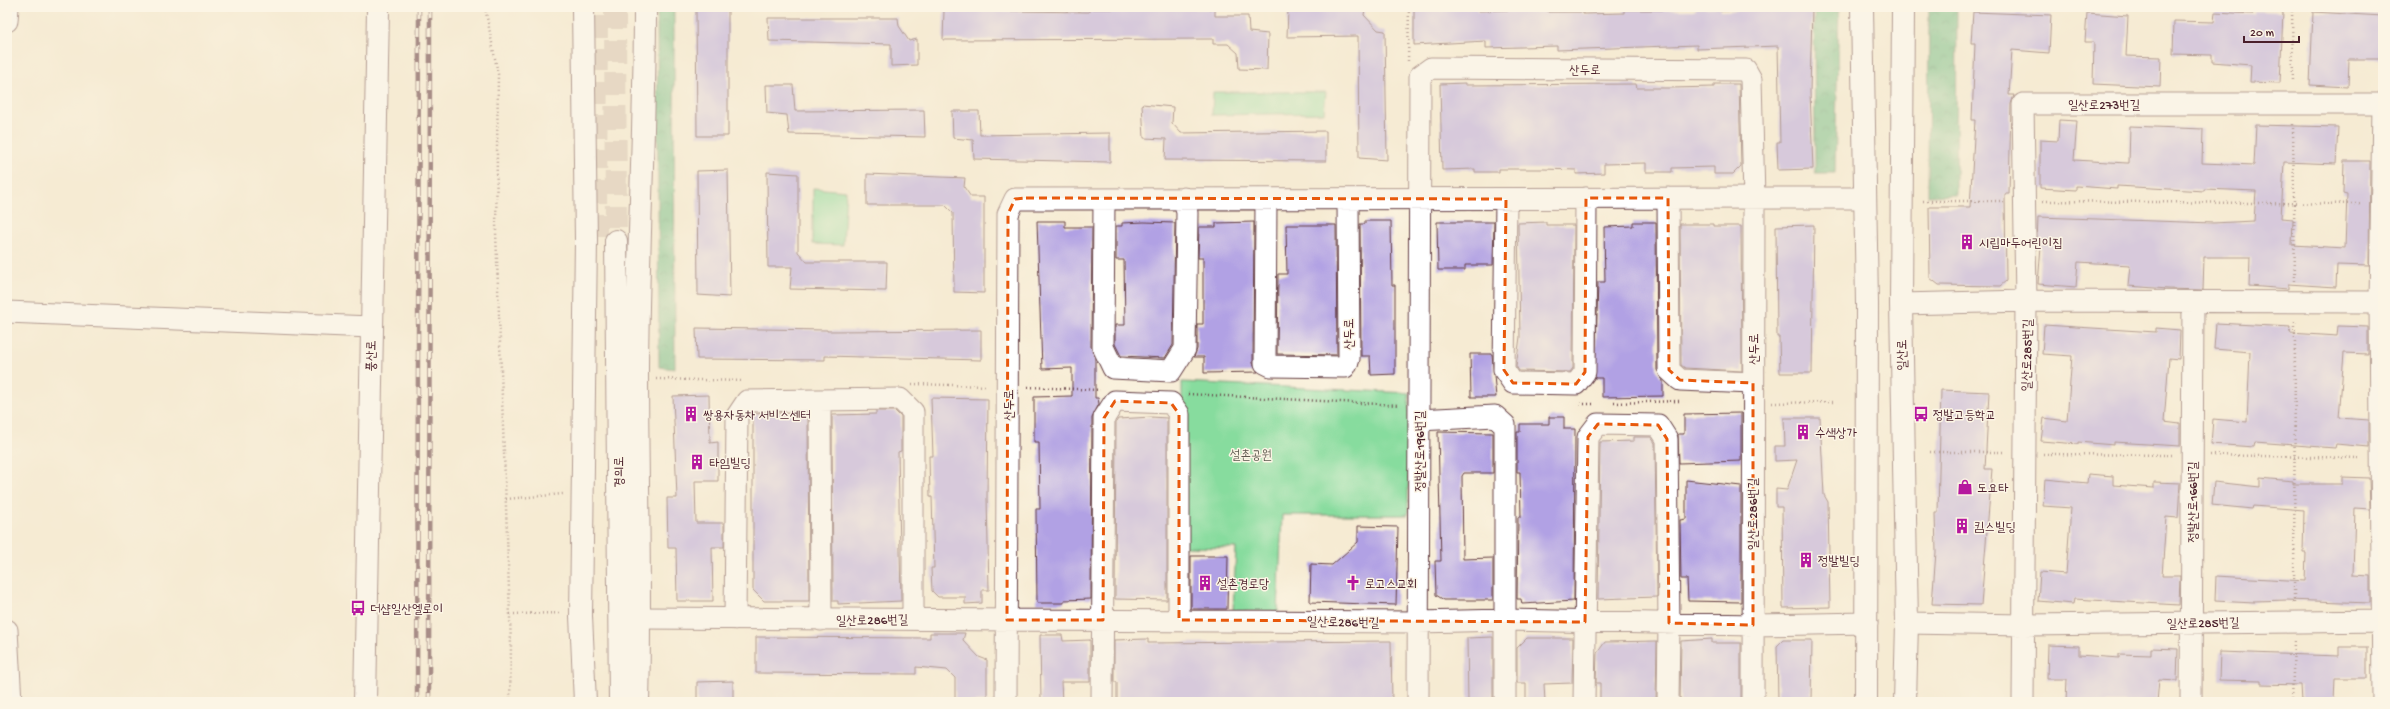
<svg xmlns="http://www.w3.org/2000/svg" width="2390" height="709" font-family="'Gochi Hand','Poor Story',sans-serif">
<style>
.green{fill:#87dc9e;stroke:#687e64}
.forest{fill:url(#forest-crowns);stroke:#5c6e58}
.building{fill:#b1a1e4}
.lines{fill:none;stroke-linecap:round;stroke-linejoin:round}
.primary-tunnel{stroke:#d4c2b1;stroke-width:22;stroke-dasharray:22 11;stroke-linecap:butt}
.minor-casing{stroke:#643e44;stroke-width:23}
.tertiary-casing{stroke:#643e44;stroke-width:24}
.primary-casing{stroke:#643e44;stroke-width:24}
.path{stroke:#643e44;stroke-width:2.5;stroke-dasharray:1 3;stroke-linecap:butt}
.minor{stroke:#fff;stroke-width:21}
.tertiary{stroke:#fff;stroke-width:22}
.primary{stroke:#fff;stroke-width:22}
.rail-casing{stroke:#4a1f2b;stroke-width:4.5}
.rail{stroke:#fcf5e5;stroke-width:3;stroke-dasharray:9;stroke-linecap:butt}
.marked{fill:none;stroke:#e8590c;stroke-width:3;stroke-dasharray:8 5;stroke-linejoin:round}
.labels{text-anchor:middle;stroke-width:3;stroke-linejoin:round;paint-order:stroke}
.street-label{font-size:13px;fill:#4a1f2b;stroke:#fcf5e5}
.poi-label{font-size:13px;fill:#4a1f2b;stroke:#fcf5e5;text-anchor:start}
.park-label{font-size:13px;fill:#5c584e;stroke:#fcf5e5}
</style>
<defs>
<pattern id="forest-crowns" width="20" height="18" patternUnits="userSpaceOnUse"><rect width="20" height="18" fill="#6dbc85"/><path d="M2 6a3 3 0 1 1 6 0M12 15a3 3 0 1 1 6 0" fill="none" stroke="#5c986d"/></pattern>
</defs>
<rect width="100%" height="100%" fill="#fcf5e5"/>
<filter id="ink" filterUnits="userSpaceOnUse"><feTurbulence type="fractalNoise" baseFrequency=".025" numOctaves="2"/><feDisplacementMap in="SourceGraphic" scale="8" xChannelSelector="R" yChannelSelector="G"/><feConvolveMatrix kernelMatrix="1 2 1 2 8 2 1 2 1" color-interpolation-filters="sRGB"/></filter>
<filter id="wash" filterUnits="userSpaceOnUse"><feTurbulence type="fractalNoise" baseFrequency=".012" numOctaves="4" result="noise"/><feDisplacementMap in="SourceGraphic" scale="16" xChannelSelector="R" yChannelSelector="G"/><feGaussianBlur stdDeviation="0.9" result="paint"/><feColorMatrix in="noise" values="0 0 0 0 0 0 0 0 0 0 0 0 0 0 0 0 0 1.4 0 .05"/><feComposite in="paint" operator="in"/></filter>
<g filter="url(#wash)">
<rect width="100%" height="100%" fill="#f6ebd3"/>
<path class="green" d="M1213,92h113l-2,21 -112,2z
M813,188l33,3 -3,54 -30,-1z
M1182,382l227,11 -1,122h-126l-4,97 -45,-1 3,-63 -54,-1z"/>
<path class="forest" d="M657,7h17l1,362 -16,-2z
M1814,7h25l-4,166h-20z
M1929,7h28l-1,188 -28,1z"/>
<g id="blocks">
<path class="building" d="M1414,7l63,1v3l71,-2v3h35v2l41,-1v-3h72v-2l24,-1v4l92,-3 -2,84 3,77 -35,1 -1,-28h3l-2,-96 -81,3v-4l-140,5v-4l-71,2v-7l-72,4z
M696,9h32v127h-31z
M1089,9h126v7h33l1,16 19,2 -1,36 -28,-1 -1,-16 -10,-9h-15v-5l-270,1 1,-30 145,2z
M1288,9h77l-1,6 14,15 7,1 2,129 -28,-2 -1,-122 -71,1z
M2253,11l30,1 -3,71 -30,-1 1,-17 -39,-3v-7l-39,-1 1,-33 40,1 1,-10 38,2z
M1973,12l78,3 -2,38 -37,-3 -3,45h5l-3,9 -2,90h-4l1,87 -6,5 -61,-1 -9,-7 -1,-71h41l5,-87h-3l3,-77h-4z
M2313,12l70,4v43h-34l-1,28 -38,-2z
M2087,13l41,3 -2,40 35,1 -1,30 -67,-3 1,-42h-9z
M768,18h130l1,8 10,15 8,-2v26l-26,1v-22l-122,-3z
M1465,83v2l171,-1 1,4h34l43,-1v-3h25l2,82 -8,8h-19v-7l-42,1v4h-26v-9l-42,1v9l-28,1v-4l-33,-1h-44v3h-24v-3l-33,1 -2,-86z
M766,85h27l2,26 129,-1 1,27 -136,-3 -2,-19 -20,-2z
M1142,104l31,3 -1,16 9,10 145,-2v30l-161,-1 1,-21 -22,-1z
M952,111h27l1,24 130,-2v29l-136,-3 -1,-19 -20,-2z
M2059,120l18,1 -3,39 53,3h2l1,-37 73,3 -1,34 52,2 2,-40 82,2 -2,37 -52,-2 -3,56 12,1 -1,26 53,3 2,-54 -4,-1 1,-32h26l-1,105 -32,-1 -1,22 -48,-3v5l-39,-3 1,-29h-46l-1,33 -35,-1 -40,-3 2,-21 -52,-3 -2,25 -38,-3 3,-38 -4,-1 1,-28 175,6 41,-2 2,-30 -52,-2v2l-87,-5v3l-41,-3v4l-36,-2v-48l18,1z
M728,170l2,127 -32,-2 -1,-124z
M767,172l31,2v78l9,10h80l-1,29 -96,-2 2,-22h-24z
M867,174l98,4 -1,9 7,10h13v96l-30,-1 -1,-79 -8,-8h-78z
M1037,221h28v6h27l-1,120 4,11v40h3l1,6 -7,14 -1,181 -27,1v3h-27l-1,-94h4l-1,-67h-5v-45l38,-1v-28l-30,1z
M1365,221h26l1,64h3v89l-24,1 -1,-19h-9l-1,-132h5z
M1144,222l31,1 -2,122 -8,13 -44,-2 -6,-12v-19h10l-1,-65h-8v-34h6v-3z
M1254,222l-1,141 5,9 -54,1v-16h-10l3,-8v-25h6v-66h-5l1,-31h17v-4z
M1437,222h57l-1,43h-28v5h-27z
M1546,222v3h28l-1,143 -3,4 -51,-1 -3,-5 4,-29 -2,-114z
M1633,222h23l1,148 6,11v15l-61,1v-19h-7l3,-96h7l-1,-55 29,-1z
M1680,224h33v2h28l1,145 -57,-3 -4,-3z
M1286,225h50l1,130 -60,-1 1,-80h9z
M1814,225l-2,148h-32l-1,-36h-2l-1,-111z
M2216,323l75,4 -1,6 47,3 1,-10 30,1v27l-24,-1 -5,65 30,2v27l-33,-3 -1,4 -80,-6 -1,5 -43,-3 2,-25 34,3 3,-70 -36,-3z
M2044,325l112,7v-4l24,2 -1,29 -10,-1 -5,64 16,2v22l-66,-4v3l-36,-3v2l-37,-3 3,-23 23,3 5,-65 -30,-2z
M696,328l131,2v1l154,-1v30l-156,-4v4l-128,-1z
M1470,354h22l4,43h-25z
M1941,390l48,2 -4,77h7l-11,136 -49,-1 4,-52 -1,-39h3z
M709,395l1,48 8,-1v39h-23l1,42h28v24h-12l1,54h-36l-1,-53h-8l-1,-50h10l-4,-102z
M931,398l57,1 -1,99 2,92h-7v13l-17,1v-7h-27l-6,-6 -1,-23h3l-2,-71h-2l-1,-41h4z
M876,411h19l6,6v34l-3,1 3,149 -63,3v-3h-5l-1,-186 44,-1z
M779,413l29,1 1,187h-45l-11,-11v-176z
M1741,413v48l-62,2 -1,-29h6v-20z
M1151,417l16,1v182l-52,-1 1,-177 2,-3z
M1549,417h15v12h11l-1,172 -52,3 -1,-5h-4l1,-82h3l-1,-45h-3v-40h3v-8h29z
M1784,418h36l4,77 4,7 2,105 -47,1 -1,-101h-6v-18l11,1 10,-30 -22,1v-15h10z
M1438,432l55,1v40h-29l-2,3 1,83 30,-1v42h-49l-8,-5 -1,-34h6z
M1634,437h17l4,6 2,154 -59,2 2,-157 34,-1z
M2088,474l25,2v9l41,3v-6l26,1 -2,35 -12,-1 -4,59h18l-1,29 -105,-6 -1,5 -35,-3 2,-29 26,2 5,-66 -28,-2 2,-27 42,4z
M2342,477l27,1 1,31 -15,-1 -2,67 17,1v27l-83,-3 -33,1v2l-39,-2 1,-25 89,5 1,-28h-3l1,-43 -51,-4 -1,3 -40,-4 2,-23 46,5v-9l33,3v3h49z
M1686,480l55,6v116l-53,-1 -1,-22h-6l-1,-59 6,-1z
M1358,526l40,1 -2,78 -86,-3 1,-38 21,1 26,-23z
M1191,556h37l-1,53h-36z
M930,633h35l-2,7 16,17 8,3v42h-32v-24l-8,-8 -31,-3v7l-160,-1v-36l174,1z
M1040,635h22l1,6 27,-1v42h-29l1,20h-21z
M1493,637v65h-25l-1,-64z
M1527,638h46l-1,45 -28,1 1,18h-19v-19h-9v-35z
M1148,639v4l243,-2 1,61h-275v-20h-3v-42z
M1712,639v4h29v59h-61l1,-61z
M1783,640h29l-1,62h-33l-1,-56z
M1657,641l-1,61h-56v-19h-4l1,-30 8,-11z
M2048,645l31,1v9l40,3v-4l32,1v-7l27,1 -1,32 -18,-1 -2,22h-91l1,-23h-20z
M2339,647h28v31h-32l-1,24h-32l-1,-17 -40,-1v-3l-42,-1 1,-28 119,4z
M733,681v21h-36v-20z"/>
</g>
</g>
<g filter="url(#ink)">
<use href="#blocks" fill-opacity="0" stroke="#643e44" stroke-width="1"/>
<g class="lines">
<path class="primary-tunnel" d="M615,7l1,234
M596,236l1,-229"/>
<defs>
<path id="minor" d="M7,21l1,-14
M1668,198l1,172 11,10 73,3
M1506,199l-2,171 9,13 63,1 9,-12 1,-174
M1104,200l-1,147 10,21 58,3 14,-22 2,-136 -3,-15
M1266,200l-1,163 6,3 74,1 4,-8 -1,-159
M1901,304l125,-3 357,1
M7,312l364,15
M820,401l1,219
M1419,420l76,-4 10,9v277
M640,618l778,4 88,-2 247,5 114,-2
M735,619l2,-203 10,-15 153,-2 13,13v206
M1907,623l116,2 360,-4
M7,630l4,72
M1006,702l2,-488 7,-15 850,-1
M1102,702l2,-284 11,-17 56,2 8,11v206
M1418,702l2,-626 11,-8 315,2 5,9 3,120 -1,503
M1584,702l4,-265 10,-13 60,1 9,14 2,184 -1,79
M2023,702l3,-401 -3,-197h360
M2191,702l2,-400
M2383,702l-3,-400 3,-198"/>
<path id="tertiary" d="M365,702l13,-692"/>
<path id="primary" d="M583,7l3,233 -5,376 4,86
M1862,7l5,297 -1,398
M1903,7l-2,297 6,319 -2,79
M616,241l4,461
M638,702c3,-112 -1,-223 -1,-335 1,-120 8,-240 8,-360"/>
</defs>
<use href="#minor" class="minor-casing"/>
<use href="#tertiary" class="tertiary-casing"/>
<use href="#primary" class="primary-casing"/>
<path class="path" d="M485,7l13,67 -2,158 15,413 -1,57
M2292,7l1,76
M1408,61l1,-54
M2293,124l2,159
M1923,201h83
M2043,201l319,3
M656,379l87,2
M912,384l75,2
M1028,387l72,3
M1188,394l211,11
M1614,403l65,-2
M1772,403l61,-1
M1580,404h13
M1930,452h75
M2043,454l131,1
M2210,455l151,3
M506,499l57,-5
M2294,603l1,-281
M510,614l52,-1
M2292,702l2,-61"/>
<use href="#minor" class="minor"/>
<use href="#tertiary" class="tertiary"/>
<use href="#primary" class="primary"/>
<defs>
<path id="rail" d="M417,702l2,-695
M429,702l1,-695"/>
</defs>
<use href="#rail" class="rail-casing"/>
<use href="#rail" class="rail"/>
</g>
</g>
<path d="M0 0H2390V709H0ZM1026,198l480,1 -2,171 9,13 63,1 9,-12 1,-174h82l1,172 11,10 73,3v242l-84,-2 -2,-184 -9,-14 -60,-1 -10,13 -3,185 -406,-2v-206l-8,-11 -56,-2 -11,17 -1,202h-96l1,-406 7,-15z" fill="#f6ebd3" fill-opacity=".55" fill-rule="evenodd"/>
<path class="marked" d="M1026,198l480,1 -2,171 9,13 63,1 9,-12 1,-174h82l1,172 11,10 73,3v242l-84,-2 -2,-184 -9,-14 -60,-1 -10,13 -3,185 -406,-2v-206l-8,-11 -56,-2 -11,17 -1,202h-96l1,-406 7,-15z"/>
<defs>
<symbol id="building-bare" viewBox="-9 -9 18 18"><path d="M-4-6H4V6H1V3H-1V6H-4ZM-2.5-4.3h1.7v1.8h-1.7ZM.8-4.3h1.7v1.8H.8ZM-2.5-1h1.7V.8h-1.7ZM.8-1h1.7V.8H.8Z" fill="#b5179e" stroke="#fcf5e5" stroke-width="2.5" paint-order="stroke"/></symbol>
<symbol id="bus-bare" viewBox="-9 -9 18 18"><path d="M-5-6H5V4H4V6H2V4H-2V6H-4V4H-5ZM-3.5-4V0h7V-4ZM-3.5 1.2v1.5H-2V1.2ZM2 1.2v1.5H3.5V1.2Z" fill="#b5179e" stroke="#fcf5e5" stroke-width="2.5" paint-order="stroke"/></symbol>
<symbol id="shop-bare" viewBox="-9 -9 18 18"><path d="M-5-2.5h2.3a2.7 3.5 0 0 1 5.4 0H5L5.5 6h-11ZM-1.5-2.5h3a1.5 2.3 0 0 0-3 0Z" fill="#b5179e" stroke="#fcf5e5" stroke-width="2.5" paint-order="stroke"/></symbol>
<symbol id="church-bare" viewBox="-9 -9 18 18"><path d="M-1.2-6h2.4v3.5h3.3v2.4h-3.3V6h-2.4V-.1h-3.3v-2.4h3.3Z" fill="#b5179e" stroke="#fcf5e5" stroke-width="2.5" paint-order="stroke"/></symbol>
</defs>
<g fill-rule="evenodd">
<use href="#building-bare" x="1956" y="231" width="22" height="22"/>
<use href="#building-bare" x="680" y="403" width="22" height="22"/>
<use href="#bus-bare" x="1910" y="403" width="22" height="22"/>
<use href="#building-bare" x="1792" y="421" width="22" height="22"/>
<use href="#building-bare" x="686" y="451" width="22" height="22"/>
<use href="#shop-bare" x="1954" y="476" width="22" height="22"/>
<use href="#building-bare" x="1951" y="515" width="22" height="22"/>
<use href="#building-bare" x="1795" y="549" width="22" height="22"/>
<use href="#building-bare" x="1194" y="572" width="22" height="22"/>
<use href="#church-bare" x="1342" y="572" width="22" height="22"/>
<use href="#bus-bare" x="347" y="597" width="22" height="22"/>
</g>
<g class="labels">
<g class="street-label">
<text x="1585" y="74">산두로</text>
<text x="2104" y="109">일산로273번길</text>
<text transform="translate(1348 334) rotate(-90)" y="5">산두로</text>
<text transform="translate(1753 349) rotate(-90)" y="5">산두로</text>
<text transform="translate(1901 355) rotate(-91)" y="5">일산로</text>
<text transform="translate(2026 355) rotate(-89)" y="5">일산로285번길</text>
<text transform="translate(370 356) rotate(-89)" y="5">풍산로</text>
<text transform="translate(1008 405) rotate(-90)" y="5">산두로</text>
<text transform="translate(1419 451) rotate(-90)" y="5">정발산로196번길</text>
<text transform="translate(618 472) rotate(-90)" y="5">경의로</text>
<text transform="translate(2192 502) rotate(-90)" y="5">정발산로166번길</text>
<text transform="translate(1752 514) rotate(-90)" y="5">일산로286번길</text>
<text transform="translate(872 619) rotate(-1)" y="5">일산로286번길</text>
<text transform="translate(1343 621) rotate(1)" y="5">일산로286번길</text>
<text transform="translate(2203 622) rotate(-1)" y="5">일산로285번길</text>
</g>
<g class="poi-label">
<text x="1979" y="247">시립마두어린이집</text>
<text x="703" y="419">쌍용자동차 서비스센터</text>
<text x="1933" y="419">정발고등학교</text>
<text x="1815" y="437">수색상가</text>
<text x="709" y="467">타임빌딩</text>
<text x="1977" y="492">도요타</text>
<text x="1974" y="531">킴스빌딩</text>
<text x="1818" y="565">정발빌딩</text>
<text x="1217" y="588">설촌경로당</text>
<text x="1365" y="588">로고스교회</text>
<text x="370" y="613">더샵일산엘로이</text>
</g>
<g class="park-label">
<text x="1251" y="459">설촌공원</text>
</g>
</g>
<rect width="2390" height="709" fill="none" stroke="#fcf5e5" stroke-width="24"/>
<path d="M2244 36v6h55v-6" fill="none" stroke="#4a1f2b" stroke-width="2"/>
<text x="2250" y="36" font-size="12" fill="#4a1f2b" stroke="#fcf5e5" stroke-width="3" paint-order="stroke">20 m</text>
</svg>
